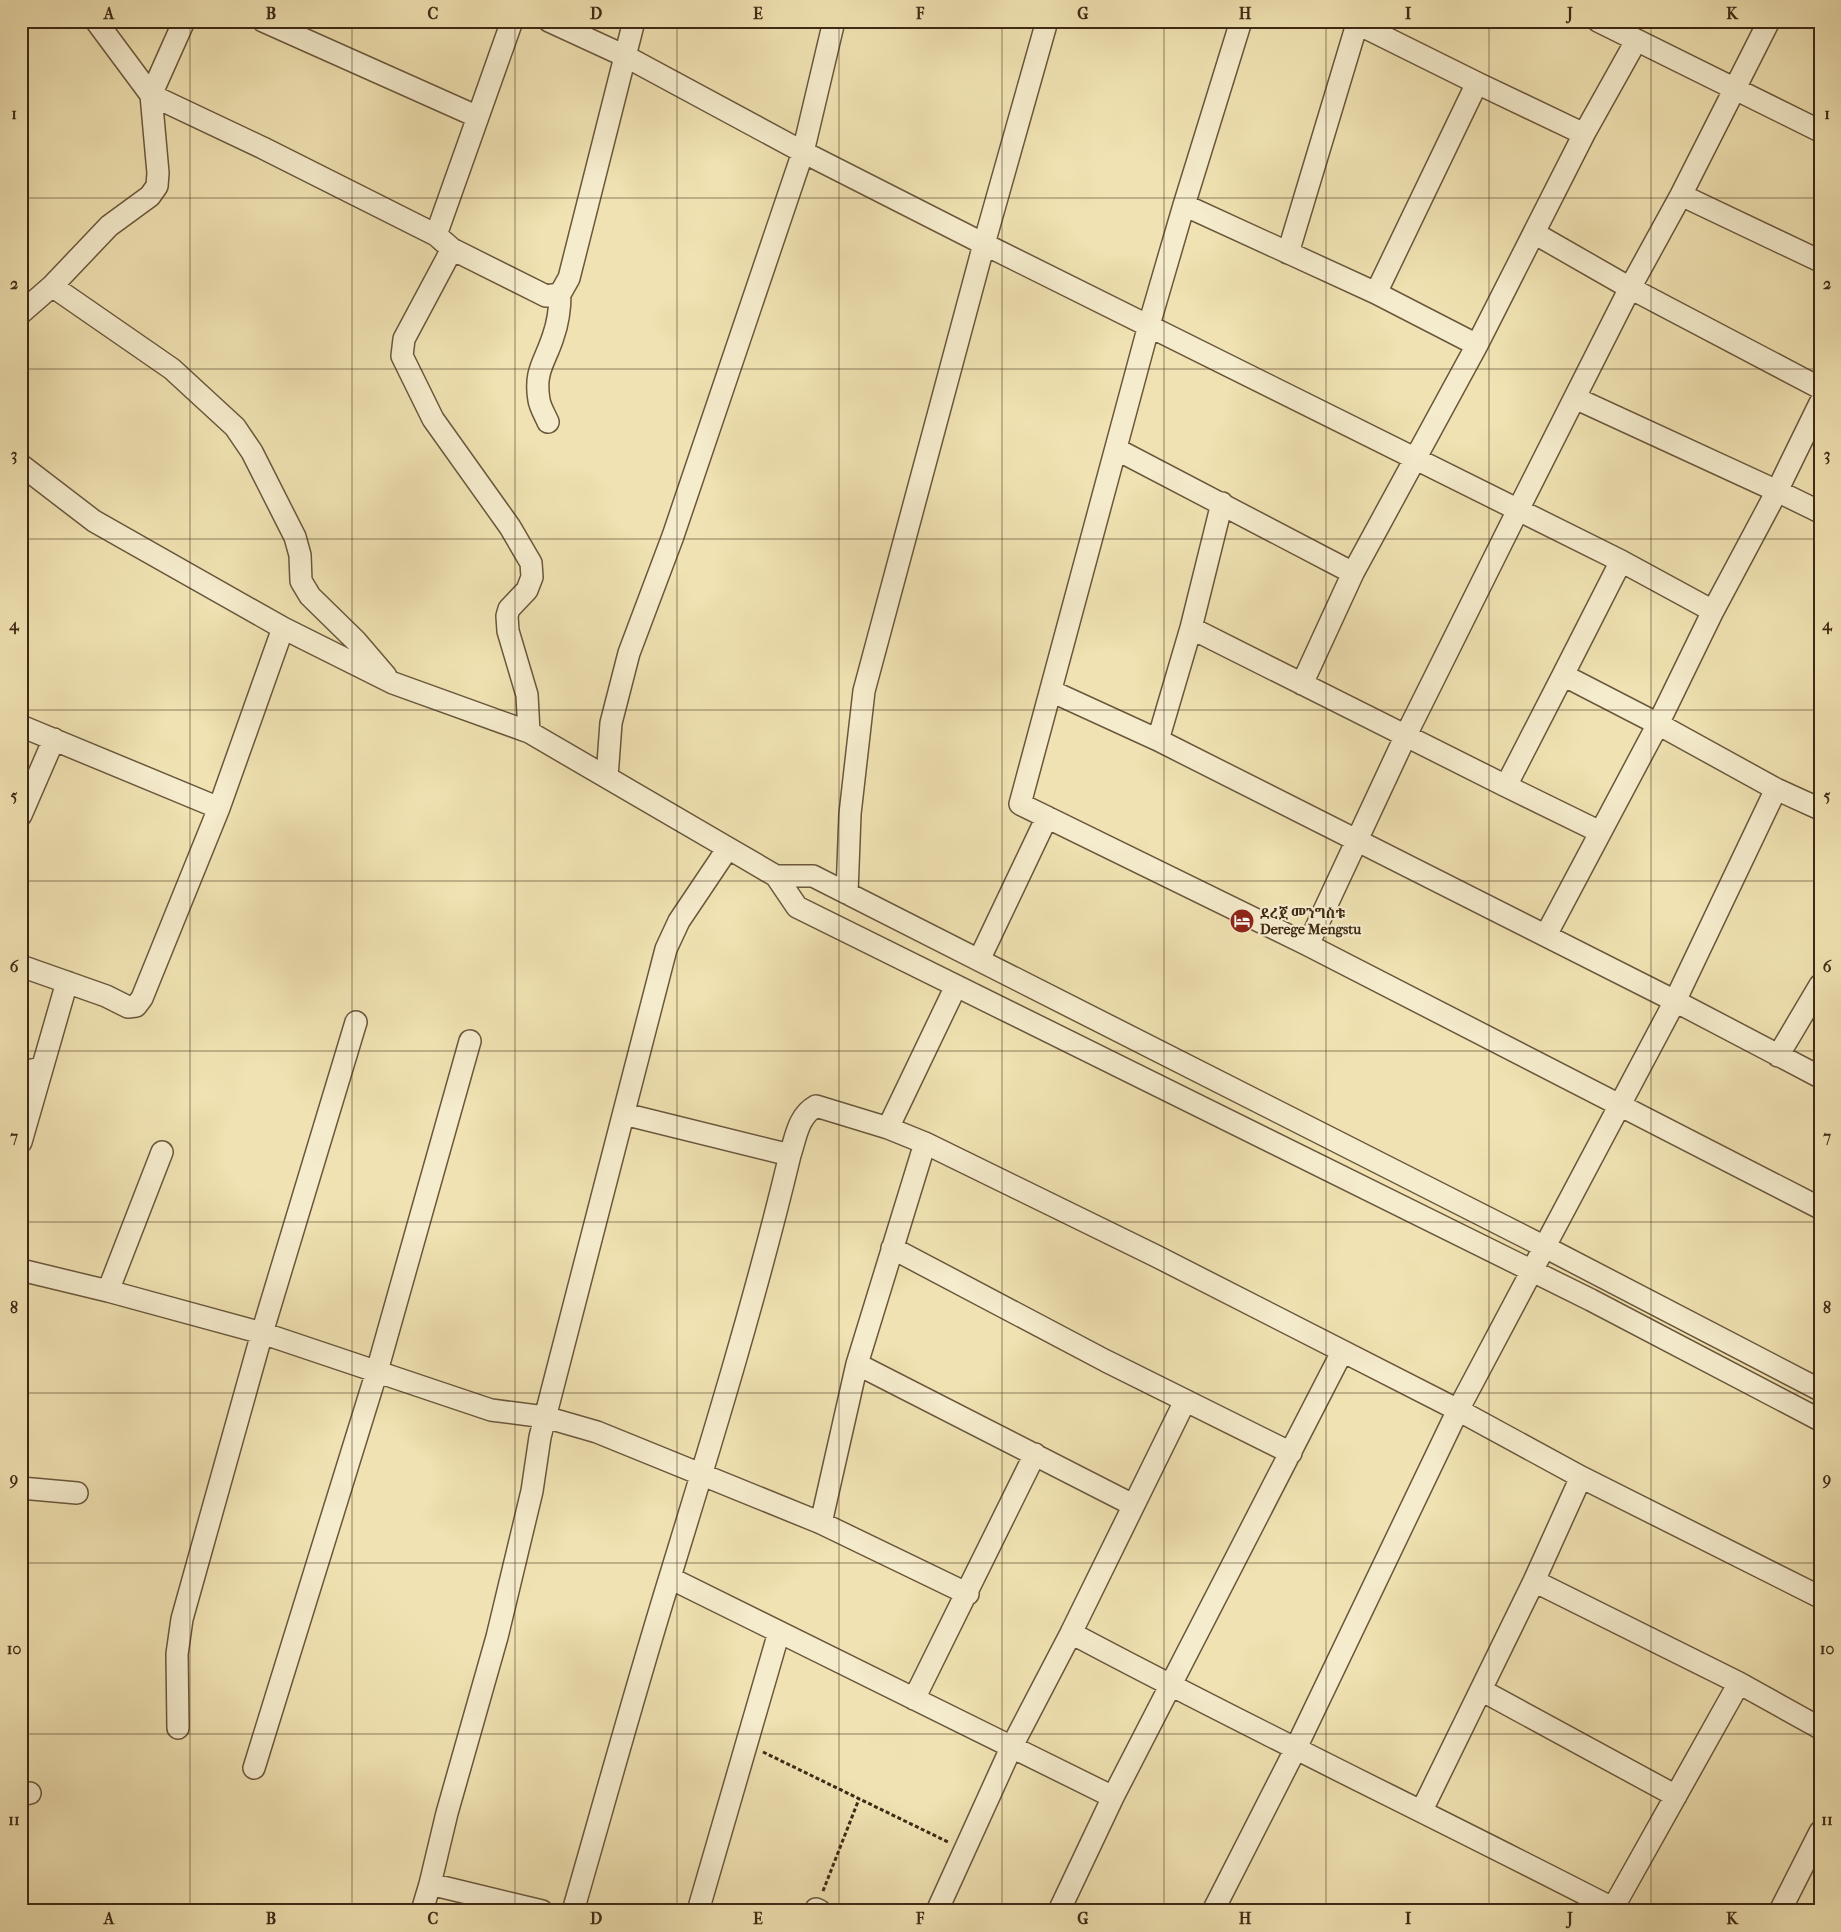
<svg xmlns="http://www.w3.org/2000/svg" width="1841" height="1932" font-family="'IM FELL French Canon','Noto Serif Ethiopic',serif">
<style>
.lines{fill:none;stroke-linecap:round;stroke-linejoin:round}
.street-casing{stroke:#6a573c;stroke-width:24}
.path{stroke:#3e2915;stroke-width:3;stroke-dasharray:4 2.5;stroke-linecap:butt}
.street{stroke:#f5eccd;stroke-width:21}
.grid{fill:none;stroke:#3e2915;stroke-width:1;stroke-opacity:0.55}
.labels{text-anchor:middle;stroke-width:4.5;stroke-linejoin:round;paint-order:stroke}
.poi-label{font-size:14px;font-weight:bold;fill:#3e2915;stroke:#f5eccd;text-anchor:start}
.neatline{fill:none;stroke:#3e2915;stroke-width:2}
.grid-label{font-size:16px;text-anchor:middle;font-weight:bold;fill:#3e2915}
</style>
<rect width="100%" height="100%" fill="#f0e2b2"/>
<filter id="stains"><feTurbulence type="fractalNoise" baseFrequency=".004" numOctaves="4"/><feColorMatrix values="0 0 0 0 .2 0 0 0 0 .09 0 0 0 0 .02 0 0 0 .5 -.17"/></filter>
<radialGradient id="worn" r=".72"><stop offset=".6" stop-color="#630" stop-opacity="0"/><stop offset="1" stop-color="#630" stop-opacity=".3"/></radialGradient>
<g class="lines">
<defs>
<path id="street" d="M96,21l55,74 112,53 173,87 16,14 94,47 14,-2 9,-16 65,-257
M263,21l215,96
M549,21l76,35 178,96 181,92 637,317 92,50
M1241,21l-57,184 -35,120 -129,479 288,141 512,263
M1352,21l125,62 -101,210
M1598,21l222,110
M1477,83l107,51
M1681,195l139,66
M1184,205l192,88 101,52
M1534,233l96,55 190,100
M436,235l76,-214
M452,249l-48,90 -2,17 31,63 77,108 21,36 1,14 -5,13 -18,19 -2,7 1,15 19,64 2,37 199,116
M1288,253l69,-229
M52,286l120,83 63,58 17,25 43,85 5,18 1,26 9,15 46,45 30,35
M21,313l31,-27 57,-60 41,-30 7,-10 1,-13 -7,-78 33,-74
M1575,398l202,93 43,-88
M548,422c-3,-7 -8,-15 -9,-22 -5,-29 6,-38 14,-63 5,-14 7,-28 7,-43
M1116,449l237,124 124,-228 107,-211 52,-93
M21,465l73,56 189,107 110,55 136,49
M1820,512l-43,-21 -64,120 -55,113 118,65 44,20
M1191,628l315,158 57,-111 95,49 -112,211
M1563,675l58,-114
M1302,684l51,-111
M1051,691l107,49 517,261 145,76
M21,726l198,82
M1158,740l33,-112 31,-125
M607,777l4,-54 18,-70 44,-117 130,-384 31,-131
M1506,786l94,46
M21,815l33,-76
M776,876h37l732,371 275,143
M847,893l3,-79 14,-123 120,-447 63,-223
M1308,945l98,-210 112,-225 112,-222 51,-93 88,-174
M979,960l68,-143
M21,966l85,30 22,11 8,-1 6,-8 77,-190 64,-180
M1778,1056l42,-71
M21,1072l21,-4
M888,1128l68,-142
M21,1142l46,-160
M790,1155c6,-18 8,-39 26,-49l72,22 37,15 231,113 302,154 123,67 -47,104 -112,229
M892,1248l214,113 185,92
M21,1270l87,21 154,42 229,77 54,7 52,15 224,91 147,71
M108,1291l54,-139
M857,1364l276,141
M1581,1477l239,120
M21,1488l56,5
M821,1523l36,-159 68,-221
M670,1578l443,219
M1534,1581l205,102 81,45
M1071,1633c180,96 365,184 547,278
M1481,1690l195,106
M914,1699l121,-245
M178,1728l-1,-74 5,-35 80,-286 94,-311
M254,1768l123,-397 93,-330
M21,1795l9,-2
M1613,1908l126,-225
M422,1911l8,-27
M542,1911l-112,-27 17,-71 50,-176 35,-146 8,-54 126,-488 13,-28 49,-73 48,28 21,31 794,393 229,120
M573,1911c32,-111 63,-224 97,-334 43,-140 86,-280 120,-422l-166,-41
M698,1911l81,-279
M815,1911l1,-2 4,2
M937,1911l74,-163 60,-115 114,-232
M1059,1911l54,-114 229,-445
M1213,1911l82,-161 163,-340 217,-409 101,-212
M1780,1911l40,-79"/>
</defs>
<use href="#street" class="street-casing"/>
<path class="path" d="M763,1752l185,90
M823,1891l36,-92"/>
<use href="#street" class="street"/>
</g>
<path class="grid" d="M190,21v1890M352,21v1890M515,21v1890M677,21v1890M839,21v1890M1002,21v1890M1164,21v1890M1326,21v1890M1489,21v1890M1651,21v1890M21,198h1799M21,369h1799M21,539h1799M21,710h1799M21,881h1799M21,1051h1799M21,1222h1799M21,1393h1799M21,1563h1799M21,1734h1799"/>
<defs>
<symbol id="hotel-disc" viewBox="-11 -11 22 22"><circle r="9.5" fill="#8f2418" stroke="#f5eccd"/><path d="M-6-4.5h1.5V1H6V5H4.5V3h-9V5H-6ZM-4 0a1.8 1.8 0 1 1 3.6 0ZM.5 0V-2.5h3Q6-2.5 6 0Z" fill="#fff"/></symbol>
</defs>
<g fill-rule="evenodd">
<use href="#hotel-disc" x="1228" y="907" width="28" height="28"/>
</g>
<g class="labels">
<g class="poi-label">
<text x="1260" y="918">ደረጀ መንግስቱ<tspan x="1260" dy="16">Derege Mengstu</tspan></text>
</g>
</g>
<rect width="1841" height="1932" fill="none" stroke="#f0e2b2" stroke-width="55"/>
<rect x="28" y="28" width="1786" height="1876" class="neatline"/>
<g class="grid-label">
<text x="109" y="19">A</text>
<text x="271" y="19">B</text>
<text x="433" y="19">C</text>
<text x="596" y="19">D</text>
<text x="758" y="19">E</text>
<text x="920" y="19">F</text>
<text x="1083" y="19">G</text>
<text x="1245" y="19">H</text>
<text x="1408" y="19">I</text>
<text x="1570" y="19">J</text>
<text x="1732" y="19">K</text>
<text x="14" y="119">1</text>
<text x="1827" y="119">1</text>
<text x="14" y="289">2</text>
<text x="1827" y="289">2</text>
<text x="14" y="460">3</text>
<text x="1827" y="460">3</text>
<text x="14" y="630">4</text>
<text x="1827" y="630">4</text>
<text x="14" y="801">5</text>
<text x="1827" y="801">5</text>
<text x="14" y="972">6</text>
<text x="1827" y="972">6</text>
<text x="14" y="1142">7</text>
<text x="1827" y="1142">7</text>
<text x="14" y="1313">8</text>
<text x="1827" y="1313">8</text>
<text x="14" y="1484">9</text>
<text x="1827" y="1484">9</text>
<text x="14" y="1654">10</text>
<text x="1827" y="1654">10</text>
<text x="14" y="1825">11</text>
<text x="1827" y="1825">11</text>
<text x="109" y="1924">A</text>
<text x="271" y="1924">B</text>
<text x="433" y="1924">C</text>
<text x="596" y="1924">D</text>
<text x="758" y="1924">E</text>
<text x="920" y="1924">F</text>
<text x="1083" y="1924">G</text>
<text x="1245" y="1924">H</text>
<text x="1408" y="1924">I</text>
<text x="1570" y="1924">J</text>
<text x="1732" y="1924">K</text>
</g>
<rect width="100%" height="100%" filter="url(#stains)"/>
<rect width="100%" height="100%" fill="url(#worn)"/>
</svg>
